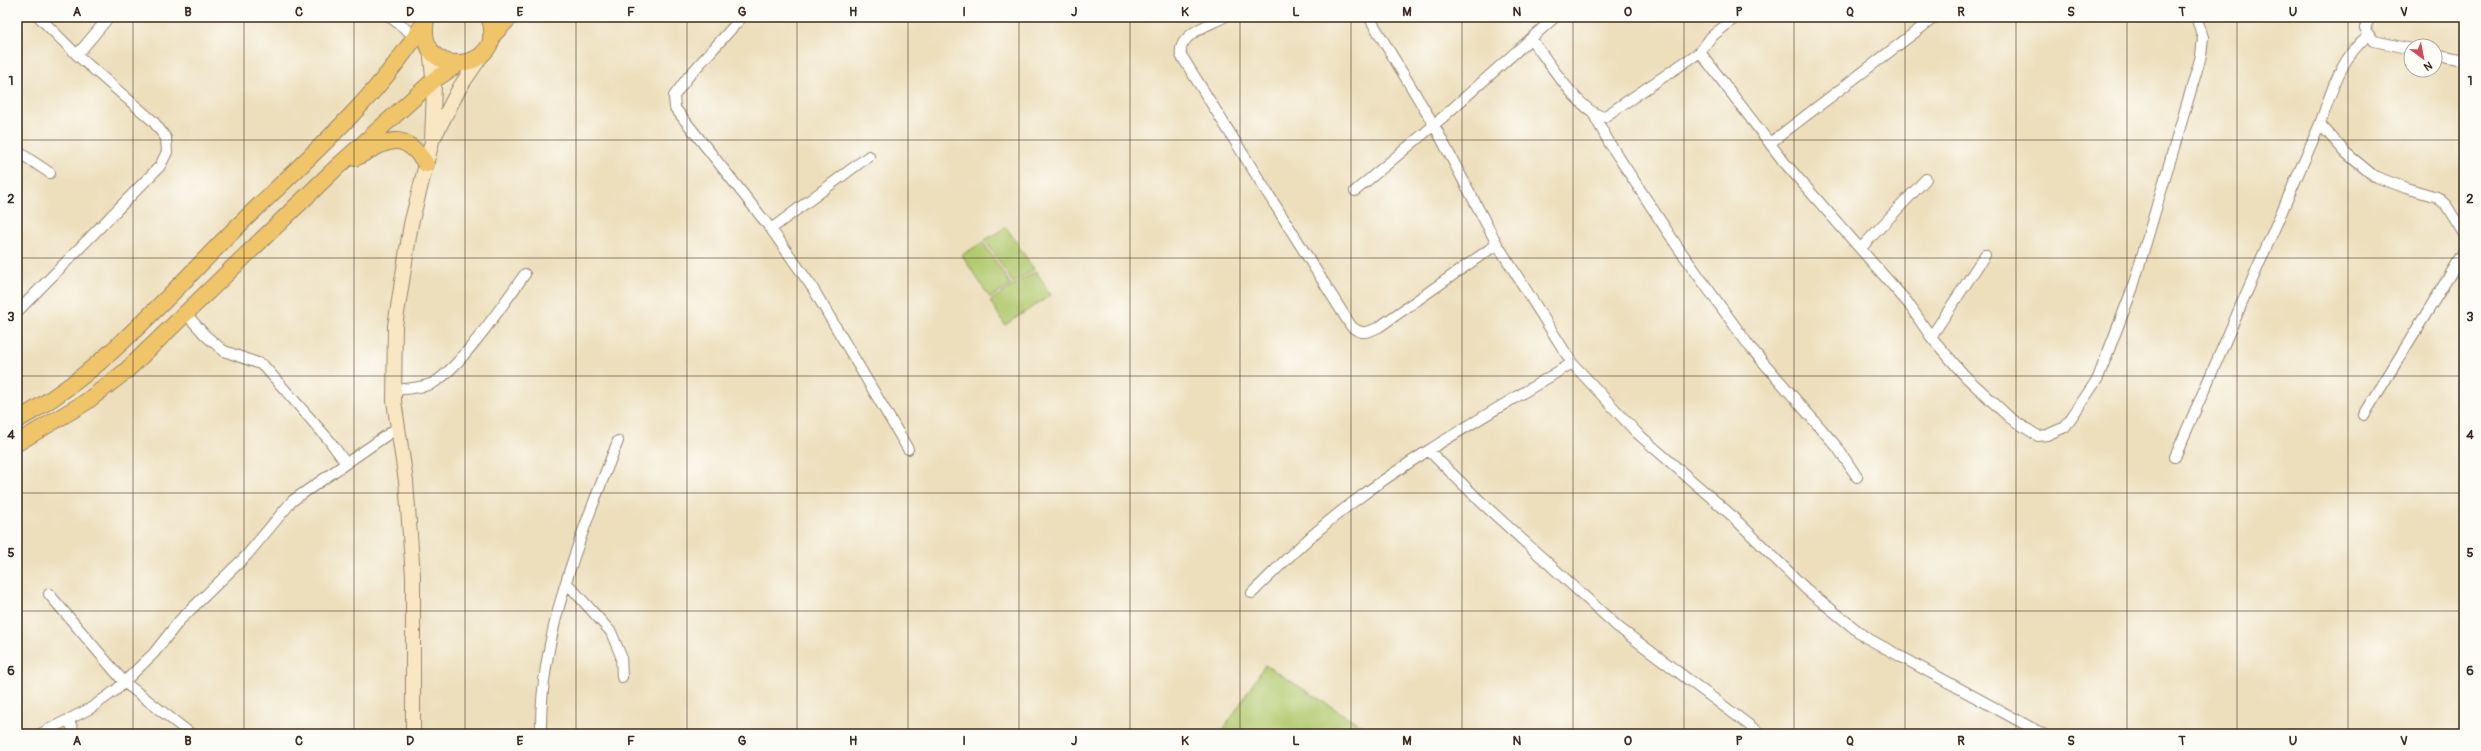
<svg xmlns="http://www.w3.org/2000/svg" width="2481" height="751" font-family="Pangolin,sans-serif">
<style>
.pitch{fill:#b2ca6f;stroke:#767a46}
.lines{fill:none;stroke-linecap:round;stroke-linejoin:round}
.street-casing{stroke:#94846d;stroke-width:12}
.secondary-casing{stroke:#94846d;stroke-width:16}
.primary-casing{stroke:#94846d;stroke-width:18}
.street{stroke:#fff;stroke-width:10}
.secondary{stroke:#f9e7c3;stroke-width:14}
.primary{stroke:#f0c469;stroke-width:16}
.grid{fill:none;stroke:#3b2a1e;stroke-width:1;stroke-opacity:0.55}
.neatline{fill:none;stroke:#3b2a1e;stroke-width:1.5}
.grid-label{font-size:13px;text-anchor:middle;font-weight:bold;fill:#3b2a1e}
</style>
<rect width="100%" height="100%" fill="#fdfcf7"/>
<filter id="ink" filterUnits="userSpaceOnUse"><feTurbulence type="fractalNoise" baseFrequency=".025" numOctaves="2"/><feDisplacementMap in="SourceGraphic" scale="8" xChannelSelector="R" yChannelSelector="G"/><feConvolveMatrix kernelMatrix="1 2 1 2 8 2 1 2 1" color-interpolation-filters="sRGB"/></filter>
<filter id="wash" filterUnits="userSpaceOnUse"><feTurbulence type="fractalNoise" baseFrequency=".012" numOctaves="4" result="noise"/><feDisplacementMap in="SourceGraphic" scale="16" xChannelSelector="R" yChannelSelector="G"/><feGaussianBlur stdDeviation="0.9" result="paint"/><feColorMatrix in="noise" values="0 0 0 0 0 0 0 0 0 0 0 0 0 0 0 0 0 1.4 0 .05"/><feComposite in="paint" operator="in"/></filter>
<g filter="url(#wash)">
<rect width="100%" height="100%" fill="#eddfbc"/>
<path class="pitch" d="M1006,227l28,42 -21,14 -28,-43z
M983,242l28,43 -21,13 -28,-43z
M1036,271l15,24 -46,30 -15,-24z
M1265,665l105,66 -2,3h-142l-4,-2z"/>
</g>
<g filter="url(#ink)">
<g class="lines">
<defs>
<path id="street" d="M390,17l26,20
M742,17l-54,60 -14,19 1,12 96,121 41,58 96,162
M1224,17c-15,8 -47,18 -43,38l170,271c10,9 16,7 28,1l118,-83
M1555,17l-121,108 63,119 75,119 65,70 93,81 76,75 59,48 178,97
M2370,17l-5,11 9,13 37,8
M1531,39c17,21 47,72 73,78l96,-65 11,-15 25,-20
M1700,52l84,110 124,141 23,34 34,39 45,42 28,18 9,-1 18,-8 33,-49 34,-88 69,-234 2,-19 -7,-20
M2435,54l29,6
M77,55l32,-38
M1594,115l16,29 67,102 73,101 87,100 20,30
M2320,124l26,29 28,23 32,12 31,9 9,8 18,29
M1770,143l165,-126
M17,151l33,22
M1355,191l79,-66 -65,-108
M771,229l98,-73
M1861,248l65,-69
M17,312l143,-146 7,-14 -1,-14 -13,-17 -76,-66 -38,-38
M187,315l19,21 18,15 39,14 66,75 16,22
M1931,337l54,-82
M394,390c12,-1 26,-2 37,-6 26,-11 75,-84 94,-110
M2364,415l100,-163
M1429,451l51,50 138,126 143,107
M2175,457l145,-333c11,-31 21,-68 49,-89
M566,582l45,50 10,24 1,21
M1252,593c33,-33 67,-66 104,-93 68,-51 144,-92 216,-137
M49,594l75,88 67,52
M69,721l6,13
M40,734l51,-26 25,-18 38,-37 26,-33 67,-65 45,-54 105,-73
M541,734c-2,-98 41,-203 77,-293"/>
<path id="secondary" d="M434,137l26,-50 24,-35
M413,734v-158l-7,-95 -12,-80 1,-75 16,-102 21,-83 2,-54 -4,-40"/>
<path id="primary" d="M426,20c-12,64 85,51 63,-3
M491,37l19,-20
M355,158c33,-17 47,-30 71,6
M17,420c86,-47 151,-125 220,-193 66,-65 140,-127 189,-207
M17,443l69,-41 40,-31 210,-203 98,-88 24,-16"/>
</defs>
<use href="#street" class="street-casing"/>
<use href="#secondary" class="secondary-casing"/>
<use href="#primary" class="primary-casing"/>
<use href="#street" class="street"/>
<use href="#secondary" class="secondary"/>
<use href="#primary" class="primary"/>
</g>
</g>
<path class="grid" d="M133,17v717M244,17v717M354,17v717M465,17v717M576,17v717M687,17v717M797,17v717M908,17v717M1019,17v717M1130,17v717M1240,17v717M1351,17v717M1462,17v717M1573,17v717M1684,17v717M1794,17v717M1905,17v717M2016,17v717M2127,17v717M2237,17v717M2348,17v717M17,140h2447M17,258h2447M17,376h2447M17,493h2447M17,611h2447"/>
<rect width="2481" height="751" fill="none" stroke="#fdfcf7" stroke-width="44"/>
<g transform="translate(2423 58) rotate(148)"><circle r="19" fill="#fdfcf7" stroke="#afa8a0"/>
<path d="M0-3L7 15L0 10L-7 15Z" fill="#d1495b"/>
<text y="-6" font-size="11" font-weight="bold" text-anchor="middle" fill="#3b2a1e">N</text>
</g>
<rect x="22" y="22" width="2437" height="707" class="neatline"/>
<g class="grid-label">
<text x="77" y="16">A</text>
<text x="188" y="16">B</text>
<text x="299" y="16">C</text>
<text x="410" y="16">D</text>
<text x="520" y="16">E</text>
<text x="631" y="16">F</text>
<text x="742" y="16">G</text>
<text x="853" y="16">H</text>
<text x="964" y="16">I</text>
<text x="1074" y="16">J</text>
<text x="1185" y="16">K</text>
<text x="1296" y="16">L</text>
<text x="1407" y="16">M</text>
<text x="1517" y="16">N</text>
<text x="1628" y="16">O</text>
<text x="1739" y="16">P</text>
<text x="1850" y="16">Q</text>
<text x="1961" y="16">R</text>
<text x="2071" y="16">S</text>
<text x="2182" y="16">T</text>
<text x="2293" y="16">U</text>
<text x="2404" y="16">V</text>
<text x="11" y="85">1</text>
<text x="2470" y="85">1</text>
<text x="11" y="203">2</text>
<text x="2470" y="203">2</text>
<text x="11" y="321">3</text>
<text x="2470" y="321">3</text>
<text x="11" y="439">4</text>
<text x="2470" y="439">4</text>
<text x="11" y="557">5</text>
<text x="2470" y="557">5</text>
<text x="11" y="675">6</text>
<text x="2470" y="675">6</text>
<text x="77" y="745">A</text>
<text x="188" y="745">B</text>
<text x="299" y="745">C</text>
<text x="410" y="745">D</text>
<text x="520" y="745">E</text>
<text x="631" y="745">F</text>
<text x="742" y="745">G</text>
<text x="853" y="745">H</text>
<text x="964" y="745">I</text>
<text x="1074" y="745">J</text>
<text x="1185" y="745">K</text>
<text x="1296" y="745">L</text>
<text x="1407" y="745">M</text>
<text x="1517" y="745">N</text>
<text x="1628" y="745">O</text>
<text x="1739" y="745">P</text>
<text x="1850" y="745">Q</text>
<text x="1961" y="745">R</text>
<text x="2071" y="745">S</text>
<text x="2182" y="745">T</text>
<text x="2293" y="745">U</text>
<text x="2404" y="745">V</text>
</g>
</svg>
